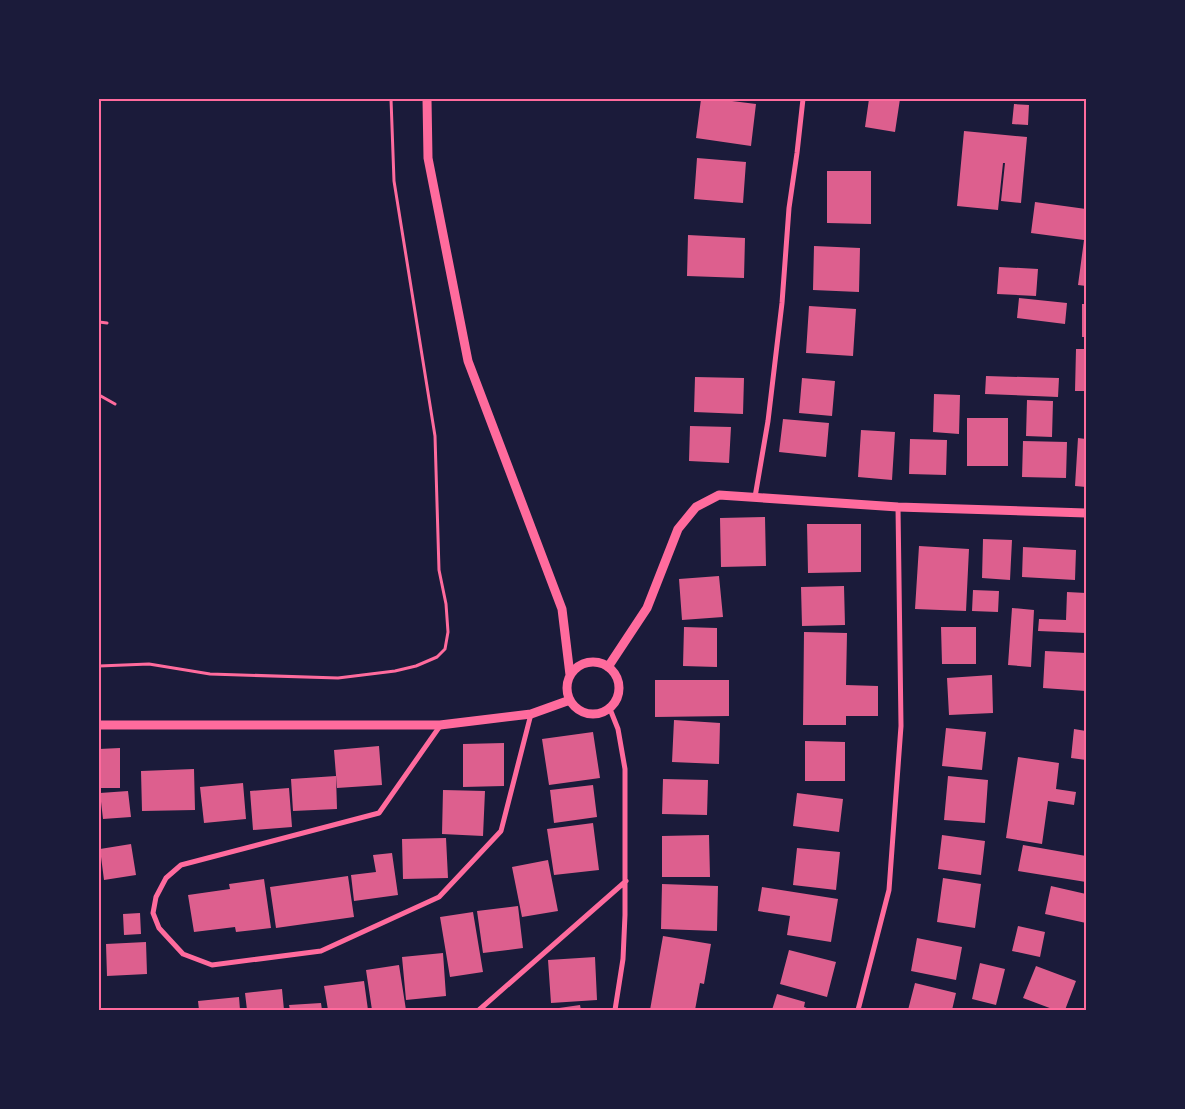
<svg xmlns="http://www.w3.org/2000/svg" width="1185" height="1109" font-family="'Noto Serif',serif">
<style>
.building{fill:#dd5f8e}
.lines{fill:none;stroke-linecap:round;stroke-linejoin:round}
.path{stroke:#ff6b9d;stroke-width:3}
.minor{stroke:#ff6b9d;stroke-width:5}
.tertiary{stroke:#ff6b9d;stroke-width:9}
.neatline{fill:none;stroke:#ff6b9d;stroke-width:2}
</style>
<rect width="100%" height="100%" fill="#1b1b3a"/>
<path class="building" d="M701,99h15l40,5 -5,42 -55,-8z
M869,99h31l-5,33 -30,-5z
M1014,104l15,1 -1,20 -16,-1z
M964,131l63,6 -6,66 -20,-2 4,-38h-2l-5,47 -41,-4z
M697,158l49,4 -3,41 -49,-4z
M827,171h44v53l-44,-1z
M1035,202l51,7v77l-8,-1 6,-45 -53,-7z
M688,235l57,3 -1,40 -57,-2z
M814,246l46,2 -1,44 -46,-2z
M999,267l39,2 -2,27 -39,-2z
M1019,298l48,5 -2,21 -48,-6z
M1082,304h4v33h-4z
M809,306l47,3 -3,47 -47,-3z
M1076,349h10v42h-11z
M986,376l73,2 -1,19 -73,-3z
M695,377l49,1 -1,36 -49,-2z
M802,378l33,3 -3,35 -33,-3z
M934,394l26,1 -1,39 -26,-2z
M1027,400l26,1 -1,36 -26,-1z
M967,418h41v48h-41z
M783,419l46,4 -3,34 -47,-5z
M690,426l41,1 -2,36 -40,-2z
M861,430l34,2 -3,48 -34,-3z
M1078,438l8,1v48l-11,-1z
M910,439l37,1 -1,35 -37,-1z
M1023,441l44,1 -1,36 -44,-1z
M765,517l1,49 -45,1 -1,-49z
M807,524h54v48l-53,1z
M983,539l29,1 -2,40 -28,-2z
M919,546l50,3 -3,62 -51,-2z
M1023,547l53,3 -1,30 -53,-3z
M719,576l4,41 -41,3 -3,-41z
M844,586l1,39 -43,1 -1,-39z
M973,590l26,1 -1,21 -26,-1z
M1067,592l19,1v40l-48,-2 1,-12 27,1z
M1012,608l22,2 -3,57 -23,-2z
M684,627l33,1v39l-34,-1z
M941,627h35v37h-34z
M804,632l43,1 -1,52 32,1v30h-32v9h-43z
M1045,651l41,2v38l-43,-3z
M992,675l1,38 -44,2 -2,-37z
M655,680h74v36l-74,1z
M674,720l46,3 -1,41 -47,-2z
M946,728l40,4 -4,38 -40,-4z
M1074,729l12,2v29l-15,-2z
M593,732l7,46 -51,7 -7,-46z
M805,741l40,1v39h-40z
M504,743v43l-41,1v-43z
M379,746l3,39 -45,3 -3,-38z
M120,748v40h-21v-39z
M1018,757l41,6 -3,26 20,3 -2,13 -26,-4 -6,43 -36,-6z
M194,769l1,41 -53,1 -1,-40z
M336,776l1,33 -44,2 -2,-32z
M948,776l40,4 -3,43 -41,-3z
M663,779l45,1 -1,35 -45,-1z
M243,783l3,36 -42,4 -4,-36z
M593,785l4,32 -43,6 -4,-33z
M289,788l3,39 -39,3 -3,-39z
M443,790l42,1 -2,45 -41,-2z
M128,791l3,26 -28,2 -3,-26z
M797,793l46,6 -4,33 -46,-6z
M593,823l6,47 -45,5 -7,-46z
M709,835l1,42h-48v-41z
M942,835l43,6 -4,34 -43,-6z
M446,838l2,40 -45,1 -1,-40z
M131,844l5,31 -32,5 -4,-31z
M1023,845l63,11v26l-68,-11z
M797,848l43,4 -4,38 -43,-5z
M392,853l6,42 -44,6 -3,-26 25,-3 -3,-17z
M548,860l10,51 -36,6 -10,-50z
M348,876l6,41 -78,11 -6,-41z
M943,878l38,6 -6,44 -38,-6z
M264,879l7,49 -35,4 -1,-5 -41,5 -6,-37 42,-6 -1,-5z
M662,884l56,2 -1,45 -56,-2z
M1051,886l35,8v29l-41,-9z
M762,887l76,12 -7,43 -44,-7 3,-19 -32,-5z
M518,906l5,42 -40,5 -6,-42z
M473,912l10,60 -33,5 -10,-60z
M140,913l1,21 -17,1 -1,-21z
M1018,926l27,6 -5,25 -28,-6z
M663,936l48,8 -7,40 -4,-1 -5,27h-45z
M917,938l45,9 -6,33 -45,-9z
M146,942l1,32 -40,2 -1,-32z
M789,950l47,12 -9,35 -47,-13z
M443,953l3,43 -40,4 -4,-43z
M595,957l2,43 -46,3 -3,-43z
M980,963l25,6 -9,36 -24,-6z
M399,965l7,45h-34l-6,-40z
M1036,966l40,15 -11,29h-10l-32,-12z
M364,981l4,29h-40l-4,-24z
M915,983l41,10 -4,17h-44z
M282,989l2,21h-37l-2,-17z
M777,994l28,8 -1,5 8,3h-40z
M239,997l1,13h-41l-1,-9z
M321,1003l1,7h-32l-1,-5z
M580,1005l1,5h-28l-1,-1z"/>
<g class="lines">
<path class="path" d="M99,322l8,1
M99,395l16,9
M99,666l50,-2 61,10 128,4 57,-7 21,-5 21,-9 8,-8 3,-17 -2,-28 -7,-34 -4,-134 -41,-255 -3,-82"/>
<path class="minor" d="M755,497l13,-76 14,-118 7,-95 8,-55 6,-54
M610,709l8,20 7,40v146l-2,44 -8,51
M440,726l-61,87 -198,52 -15,13 -10,19 -3,16 6,15 24,26 29,11 109,-14 118,-54 62,-66 30,-117
M479,1010l147,-129
M858,1010l31,-120 12,-164 -3,-219"/>
<path class="tertiary" d="M427,99l1,59 40,203 94,248 8,66
M567 688a26 26 0 1 1 52 0a26 26 0 1 1-52 0Z
M608,667l39,-59 31,-79 18,-22 23,-12 179,12 188,6
M99,725h341l91,-11 39,-14"/>
</g>
<rect width="1185" height="1109" fill="none" stroke="#1b1b3a" stroke-width="200"/>
<rect x="100" y="100" width="985" height="909" class="neatline"/>
</svg>
